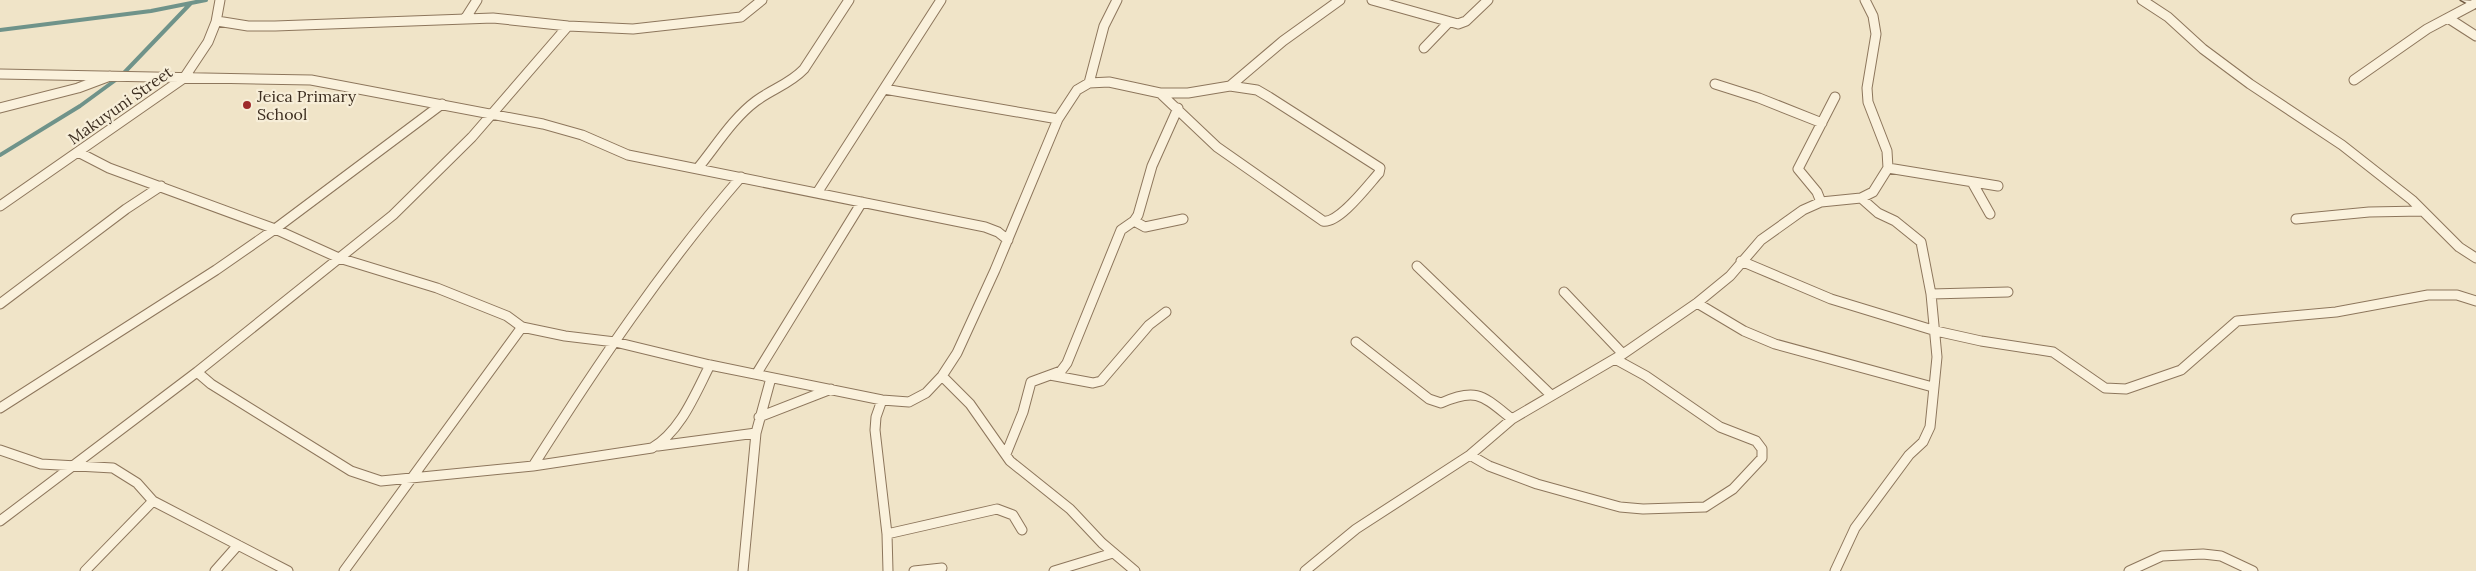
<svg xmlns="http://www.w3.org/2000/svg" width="2476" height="571" font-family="Lora,serif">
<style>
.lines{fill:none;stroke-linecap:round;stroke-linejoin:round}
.stream{stroke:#6f938a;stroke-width:4}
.street-casing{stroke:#8d765c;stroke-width:11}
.secondary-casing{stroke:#6f573f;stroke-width:3}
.street{stroke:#faf1dc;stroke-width:9}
.secondary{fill:#faf1dc;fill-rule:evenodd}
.poi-dot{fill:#9e2a2b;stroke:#f7eed8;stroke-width:2}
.labels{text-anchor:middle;stroke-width:4.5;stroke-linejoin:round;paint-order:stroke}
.poi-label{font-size:16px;fill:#3d2e20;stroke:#f7eed8;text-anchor:start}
.street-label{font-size:16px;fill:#3d2e20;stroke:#f7eed8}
</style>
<rect width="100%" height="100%" fill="#f0e4c8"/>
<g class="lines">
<path class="stream" d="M0,30l151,-19 55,-11
M0,155l80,-49 41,-30 70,-73"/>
<defs>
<path id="street" d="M1372,0l86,24 8,-3 22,-21
M2142,0l26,17 35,32 47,35 92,61 70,55 47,47 17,11
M2448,18l28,18
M465,19l12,-19
M217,21l31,5h27l218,-8 75,8 65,3 108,-12 21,-17
M1424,48l25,-26
M0,74l311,6 232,44 39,11 46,20 357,72 13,5 10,8
M2354,80l73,-51 49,-26
M1089,83l15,-57 13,-26
M1715,84l44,14 63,25
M884,89l174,30
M1160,93l57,54 106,74c16,3 45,-36 56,-48l1,-5 -111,-71 -12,-7 -27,-4
M0,108l78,-20 32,-12
M78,152l31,16 166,61 64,29 98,30 70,28 15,11 43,9 50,6 95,23 172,35 27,2 17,-9 16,-17 15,-23 38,-83 63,-151 19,-29 12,-7 20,-1 51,11h28l42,-7 53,-45 57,-41
M698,168c18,-22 35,-50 58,-67 16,-12 34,-17 48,-32l45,-69
M1888,168l110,18
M1972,182l18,32
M817,193l124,-193
M1821,202l-4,-10 -19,-23 37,-72
M0,206l184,-128 24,-36 8,-20 4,-22
M2296,219l73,-7 53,-1
M1134,221l11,6 38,-8
M1741,261l90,38 105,32 45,10 72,11 52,36 21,1 55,-19 56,-49 99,-9 92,-17h29l19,6
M1417,266l134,129
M1564,292l59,62
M1931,294l77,-2
M1697,303l47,28 31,13 154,42
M0,304l126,-95 35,-23
M1356,342l73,57 12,4c36,-16 42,-7 71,16
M197,372l14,12 140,87 30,10 152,-15 119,-18c29,-17 43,-54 58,-83
M757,373l105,-171
M1050,375l43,8 8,-2 48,-56 17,-13
M942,376l28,28 40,57 60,48 32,34 33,28
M882,400l-6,17 -1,13 12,104 1,37
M0,408l216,-138 59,-41 167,-125
M759,417l72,-28
M658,446l98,-13
M0,450l41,14 72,4 24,15 16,18 135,70
M1006,454l17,-42 8,-30 30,-11 6,-8 54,-133 13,-9 4,-6 14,-49 26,-58
M1470,455l19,11 48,18 83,23 23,2 62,-2 28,-18 29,-31v-9l-6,-8 -36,-14 -74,-51 -31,-17
M533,466c64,-101 130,-199 208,-289
M0,521l197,-149 196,-157 79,-78 96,-111
M887,534l110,-25 16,6 9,15
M85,571l68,-70
M215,571l23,-26
M344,571l178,-244
M743,571l13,-138 15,-55
M914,571l28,-3
M1054,571l59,-18
M1305,571l51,-42 114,-74 42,-36 111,-65 74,-51 33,-27 31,-36 42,-30 18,-8 40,-4 12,-6 15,-24 -1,-17 -19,-49 -1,-14 9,-54 -3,-18 -8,-16
M1835,571l20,-43 54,-73 14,-13 7,-15 7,-70 -6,-63 -10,-52 -26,-21 -17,-8 -17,-15
M2129,571l33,-15 41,-2 18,2 32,15"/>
<path id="secondary" d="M2461,0l15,1v7z"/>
</defs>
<use href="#street" class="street-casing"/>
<use href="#secondary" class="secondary-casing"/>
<use href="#street" class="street"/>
<use href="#secondary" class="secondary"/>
</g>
<circle class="poi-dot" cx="247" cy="105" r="5"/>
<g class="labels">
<g class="poi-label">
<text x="257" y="102">Jeica Primary<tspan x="257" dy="18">School</tspan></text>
</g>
<g class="street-label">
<text transform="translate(120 105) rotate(-35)" y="6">Makuyuni Street</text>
</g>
</g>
</svg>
